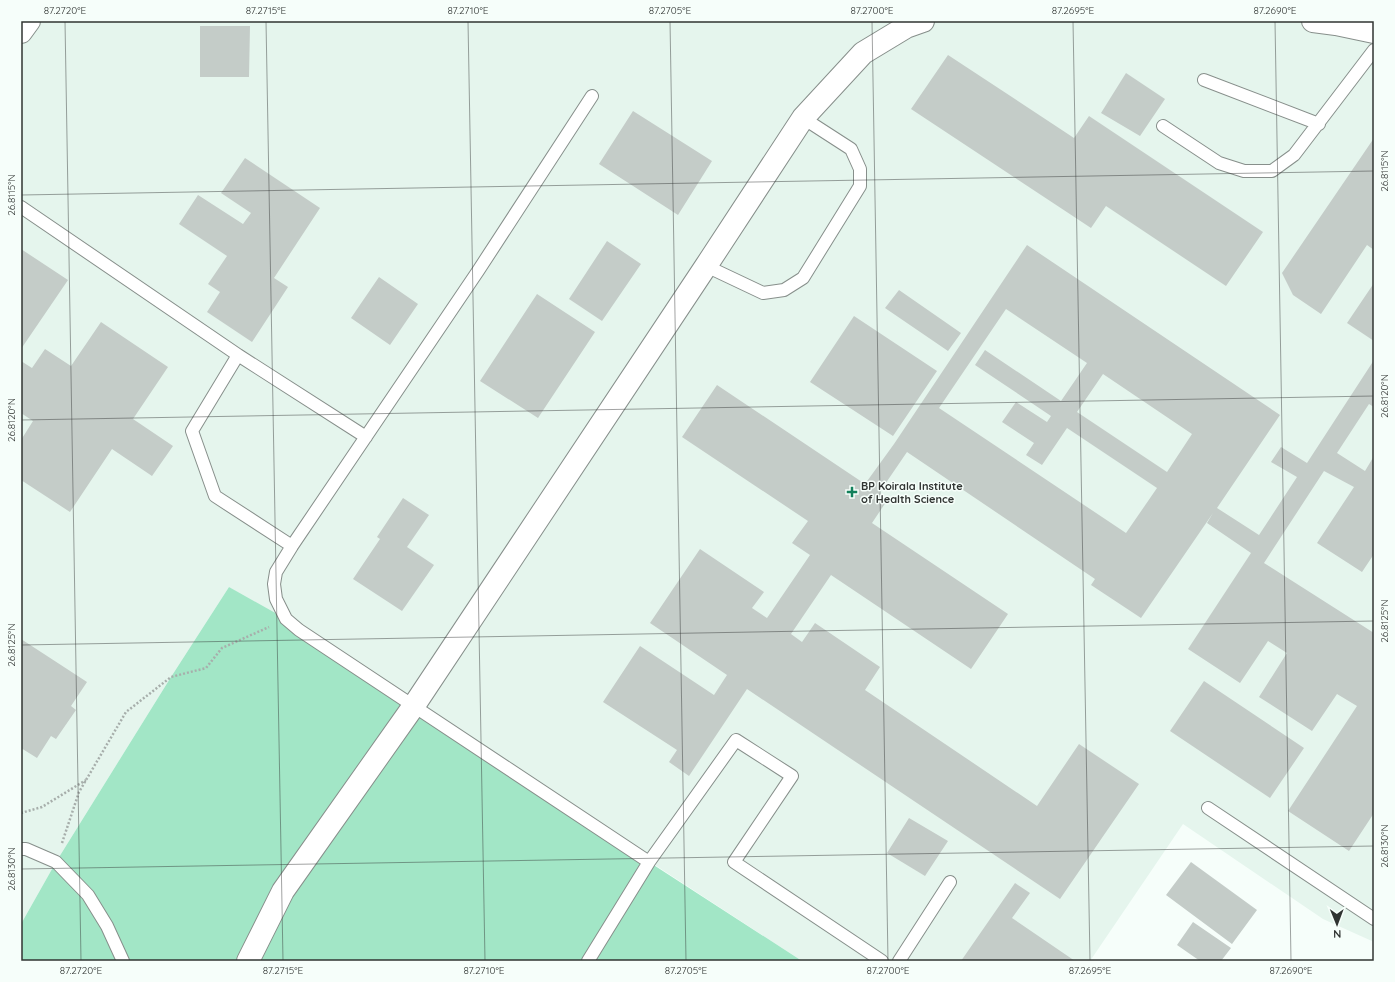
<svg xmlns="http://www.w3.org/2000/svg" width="1395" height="982" font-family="Quicksand,sans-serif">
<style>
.built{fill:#e5f5ed}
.green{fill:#a2e6c6}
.building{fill:#c4ccc8;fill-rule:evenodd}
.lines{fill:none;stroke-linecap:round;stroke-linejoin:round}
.lane-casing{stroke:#878f8b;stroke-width:14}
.street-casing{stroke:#878f8b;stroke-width:24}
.path{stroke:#a7aeab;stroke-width:2.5;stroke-dasharray:2 2;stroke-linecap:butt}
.lane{stroke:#fff;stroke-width:12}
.street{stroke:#fff;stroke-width:22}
.ticks{fill:none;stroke:#303432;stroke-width:1;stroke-opacity:0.45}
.poi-dot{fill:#13805b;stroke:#f6fefa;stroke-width:1.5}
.labels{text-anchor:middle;stroke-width:3;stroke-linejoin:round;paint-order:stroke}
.poi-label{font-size:11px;font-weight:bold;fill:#303432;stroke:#f6fefa;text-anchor:start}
.neatline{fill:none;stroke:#303432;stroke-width:1.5}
.ticks-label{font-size:10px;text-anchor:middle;fill:#303432}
</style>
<rect width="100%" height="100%" fill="#f6fefa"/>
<path class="built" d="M29,21h1345v921l-51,-23 -140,-95 -93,137h-288l-573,-374 -58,90 -115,185 -35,62v-892z"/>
<path class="green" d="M229,587l57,32 363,243 153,99h-781v-37l35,-62 115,-185z"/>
<path class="building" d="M200,26h50l-1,51h-49z
M948,55l126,83 15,-22 174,116 -37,54 -120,-80 -15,22 -180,-119z
M1126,73l39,26 -25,37 -39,-23z
M633,111l79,50 -34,54 -79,-51z
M1374,138v112l-7,-5 -46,69 -28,-19 -11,-22z
M245,158l75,50 -46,70 14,9 -36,55 -45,-30 13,-20 -12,-8 19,-28 -48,-32 19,-29 45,29 8,-11 -30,-20z
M607,241l34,23 -39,57 -33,-22z
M1027,245l253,170 -63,93 42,27 38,-58 -26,-15 10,-15 26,16 67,-103v47l-5,-3 -32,49 28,18 9,-15v98l-12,18 -45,-29 37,-56 -30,-16 -60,92 110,70v180l-25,38 -61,-40 69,-105 -20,-12 -25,37 -53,-34 28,-44 -19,-12 -28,42 -52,-34 63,-96 -44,-30 6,-10 -72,105 -50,-33 4,-6 -188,-127 -28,41 9,6 -16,24 136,91 -37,55 -140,-94 -40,59 11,8 13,-19 65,44 -15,23 172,116 42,-62 60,40 -79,115 -313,-210 -58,87 -20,-14 8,-12 -74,-48 37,-56 74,49 13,-20 -77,-52 50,-74 64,43 -12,16 15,10 43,-63 -18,-12 16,-22 -126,-84 35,-52 148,99 29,-40zM1006,309l81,54 -26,38 -76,-51 -10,15 76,51 -4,6 -31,-20 -14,20 32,21 -8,12 16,10 25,-37 90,60 -31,45 -187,-125zM1103,374l89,60 -25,38 -90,-60z
M21,249l47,31 -47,69z
M379,277l39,27 -28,41 -39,-27z
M1374,283v58l-27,-18z
M899,290l62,43 -13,18 -63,-43z
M537,294l58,38 -57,86 -58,-37z
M854,316l83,55 -44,65 -83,-54z
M101,322l67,45 -35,52 40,27 -21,30 -40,-27 -42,63 -49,-32v-40l12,-19 -12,-8v-52l11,7 13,-19 26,17z
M403,498l26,17 -22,32 27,18 -32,46 -49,-32 27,-40 -3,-2z
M21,639l66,43 -16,24 5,4 -20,29 -5,-3 -14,22 -16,-10z
M1204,681l100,67 -34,50 -100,-67z
M909,818l39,23 -23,35 -38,-23z
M1191,862l66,48 -25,34 -66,-49z
M1015,883l15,10 -18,25 63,43h-114z
M1193,922l38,26 -10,13h-21l-23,-16z"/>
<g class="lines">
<defs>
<path id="lane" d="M1204,80l115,44
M592,96l-114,175 -186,275 -16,26 -2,12 2,15 10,20 13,11 350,232
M1163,126l56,37 25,8h28l22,-16 80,-105
M21,207l217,148 128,82
M706,266l57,27 21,-3 19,-12 57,-92v-17l-9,-20 -48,-31
M238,355l-46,76 23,65 77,50
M1208,808l166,111
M21,849h5l30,13 32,33 19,31 16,35
M588,961l61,-99 87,-122 56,36 -58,86 148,99
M899,961l51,-79"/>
<path id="street" d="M1313,21l23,3 38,8
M21,32l8,-11
M248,961l35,-70 130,-184 293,-441 97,-148 60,-65 43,-26 17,-6"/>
</defs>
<use href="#lane" class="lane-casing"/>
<use href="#street" class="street-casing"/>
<path class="path" d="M21,813l21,-6 44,-27
M62,843l17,-51 47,-80 45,-35 35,-9 16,-20 47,-21"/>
<use href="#lane" class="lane"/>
<use href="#street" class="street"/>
</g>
<path class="ticks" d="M65,21l16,940M266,21l17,940M468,21l17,940M670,21l16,940M872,21l16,940M1073,21l17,940M1275,21l16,940M21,195l1353,-24M21,420l1353,-24M21,645l1353,-24M21,869l1353,-23"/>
<path class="poi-dot" d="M850 486h4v4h4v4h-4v4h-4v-4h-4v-4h4z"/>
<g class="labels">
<g class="poi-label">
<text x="861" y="490">BP Koirala Institute<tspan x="861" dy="13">of Health Science</tspan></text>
</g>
</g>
<rect width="1395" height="982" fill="none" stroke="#f6fefa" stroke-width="44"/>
<g transform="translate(1337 924) rotate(179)" stroke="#f6fefa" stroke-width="3" paint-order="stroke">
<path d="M0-3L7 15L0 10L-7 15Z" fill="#303432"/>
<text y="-6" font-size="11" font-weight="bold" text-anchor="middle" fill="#303432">N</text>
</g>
<rect x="22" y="22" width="1351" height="938" class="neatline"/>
<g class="ticks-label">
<text x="65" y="14">87.2720°E</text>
<text x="266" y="14">87.2715°E</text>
<text x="468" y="14">87.2710°E</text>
<text x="670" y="14">87.2705°E</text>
<text x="872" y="14">87.2700°E</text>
<text x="1073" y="14">87.2695°E</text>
<text x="1275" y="14">87.2690°E</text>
<text transform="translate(1384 171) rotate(-90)" y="4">26.8115°N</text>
<text transform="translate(11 195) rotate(-90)" y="4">26.8115°N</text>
<text transform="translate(1384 396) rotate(-90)" y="4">26.8120°N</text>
<text transform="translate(11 420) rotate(-90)" y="4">26.8120°N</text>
<text transform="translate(1384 621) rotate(-90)" y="4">26.8125°N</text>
<text transform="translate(11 645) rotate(-90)" y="4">26.8125°N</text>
<text transform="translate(1384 846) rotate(-90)" y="4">26.8130°N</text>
<text transform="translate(11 869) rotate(-90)" y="4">26.8130°N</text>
<text x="81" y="974">87.2720°E</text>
<text x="283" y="974">87.2715°E</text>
<text x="484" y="974">87.2710°E</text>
<text x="686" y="974">87.2705°E</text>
<text x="888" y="974">87.2700°E</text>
<text x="1090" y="974">87.2695°E</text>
<text x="1291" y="974">87.2690°E</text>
</g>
</svg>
